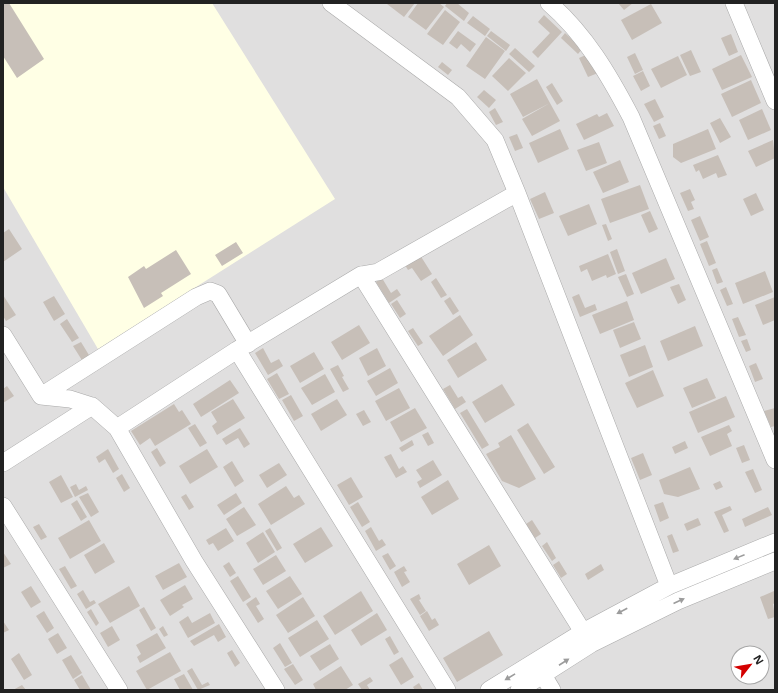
<svg xmlns="http://www.w3.org/2000/svg" width="778" height="693" font-family="'Noto Sans',sans-serif">
<style>
.residential{fill:#e0dfdf;fill-rule:evenodd}
.education{fill:#ffffe5}
.building{fill:#c7bfb8}
.lines{fill:none;stroke-linecap:round;stroke-linejoin:round}
.minor-casing{stroke:#a9a9a9;stroke-width:18}
.minor{stroke:#fff;stroke-width:17}
.oneway{fill:#9c9c9c}
</style>
<rect width="100%" height="100%" fill="#f2efe9"/>
<path class="residential" d="M3,3h772v687h-772zM738,653h24v24h-24z"/>
<path class="education" d="M3,3h209l123,196 -237,150 -95,-162z"/>
<path class="building" d="M3,3h6l35,56 -27,19 -14,-22z
M388,3h27l-11,14 -17,-13z
M418,3h21l5,4 -18,23 -18,-13z
M447,3h10l12,10 -5,8 -19,-15z
M618,3h15l-9,7z
M651,4l11,19 -30,17 -11,-20z
M445,10l15,12 -17,23 -16,-11z
M544,15l18,17 -24,26 -6,-6 18,-19 -12,-11z
M473,16l17,13 -5,7 -18,-13z
M458,31l18,13 -6,8 -9,-8 -4,5 -8,-6z
M491,31l19,14 -4,6 -19,-15z
M565,33l17,16 -4,5 -17,-16z
M731,34l7,18 -9,4 -8,-18z
M486,37l19,14 -20,28 -19,-13z
M515,48l20,18 -6,6 -20,-18z
M691,50l10,22 -11,4 -10,-21z
M635,53l8,17 -8,4 -8,-17z
M588,54l10,19 -10,4 -9,-19z
M741,55l11,22 -30,13 -10,-21z
M678,56l9,19 -26,13 -10,-19z
M509,58l17,15 -18,18 -16,-15z
M442,62l10,8 -4,5 -10,-8z
M643,71l7,15 -9,5 -8,-15z
M537,79l13,24 -27,14 -13,-23z
M751,80l10,23 -29,14 -11,-23z
M552,83l11,18 -6,4 -11,-18z
M484,90l12,10 -7,8 -12,-11z
M655,99l9,18 -10,5 -10,-18z
M550,103l10,18 -28,15 -10,-17z
M495,108l8,14 -7,3 -7,-13z
M762,109l9,21 -23,10 -9,-20z
M607,113l7,13 -30,14 -8,-16 21,-10 2,3z
M720,118l11,19 -11,6 -10,-20z
M660,123l6,13 -7,3 -6,-13z
M560,129l9,20 -31,14 -9,-20z
M708,129l8,20 -35,14 -8,-6v-13z
M517,134l6,14 -8,3 -6,-14z
M773,140l2,18 -19,9 -8,-16z
M599,142l8,21 -21,8 -9,-21z
M718,155l9,20 -9,3 -2,-5 -13,6 -4,-9 -3,2 -3,-7z
M620,160l9,22 -26,11 -10,-21z
M640,185l9,24 -39,14 -9,-24z
M690,189l5,11 -4,2 3,7 -6,2 -8,-18z
M545,192l9,21 -15,6 -9,-20z
M756,193l8,17 -13,6 -8,-17z
M589,204l8,20 -29,12 -9,-20z
M650,211l8,18 -9,4 -8,-18z
M700,216l9,21 -9,4 -9,-21z
M606,224l6,15 -4,2 -6,-16z
M9,229l13,20 -19,13v-29z
M707,241l9,22 -7,3 -9,-22z
M236,242l7,11 -21,13 -7,-11z
M617,249l8,22 -7,3 -8,-22z
M176,250l15,24 -30,19 2,3 -19,12 -16,-31 16,-11 2,3z
M608,254l8,20 -9,4 -1,-3 -14,6 -5,-12 -6,3 -2,-6z
M420,255l12,19 -11,7 -9,-13 -4,2 -3,-5z
M666,258l9,21 -34,15 -9,-21z
M717,268l6,14 -6,2 -5,-14z
M765,271l8,21 -30,12 -8,-21z
M626,274l8,20 -7,3 -9,-20z
M382,278l9,15 6,-4 4,6 -12,8 -13,-21z
M436,278l11,17 -6,3 -10,-16z
M679,284l7,16 -8,4 -8,-17z
M726,287l7,17 -6,2 -7,-16z
M579,294l6,14 10,-4 2,6 -17,7 -8,-20z
M3,295l13,20 -10,6 -3,-5z
M54,296l11,18 -11,7 -11,-19z
M450,297l9,14 -6,4 -9,-14z
M775,297v23l-12,5 -8,-20z
M397,300l9,14 -6,4 -9,-14z
M627,301l7,19 -34,14 -8,-19z
M460,315l13,20 -30,21 -14,-20z
M738,317l8,18 -7,2 -7,-18z
M67,319l12,19 -7,4 -12,-18z
M634,322l7,17 -21,9 -7,-18z
M359,325l11,18 -28,17 -11,-18z
M695,326l8,20 -35,15 -8,-20z
M413,328l10,15 -5,3 -10,-15z
M747,339l4,11 -5,2 -5,-11z
M81,342l11,18 -7,5 -12,-19z
M476,342l11,18 -29,18 -11,-18z
M645,345l8,22 -24,10 -9,-22z
M263,348l8,15 8,-4 4,7 -15,9 -13,-22z
M377,348l9,18 -18,10 -9,-18z
M314,352l10,17 -24,14 -10,-17z
M756,363l7,16 -8,3 -6,-16z
M338,365l6,11 -2,1 7,12 -6,3 -13,-23z
M390,368l8,15 -22,13 -9,-15z
M653,370l11,26 -27,12 -12,-25z
M277,373l12,21 -10,5 -12,-20z
M325,374l10,18 -23,13 -11,-17z
M707,378l9,20 -24,10 -9,-20z
M230,380l9,13 -38,24 -8,-13z
M502,384l13,21 -30,18 -13,-21z
M450,385l8,13 4,-2 4,6 -11,7 -12,-20z
M7,386l7,10 -11,7v-14z
M399,388l11,20 -24,13 -11,-20z
M291,395l12,21 -9,5 -12,-21z
M726,396l9,21 -37,16 -9,-21z
M233,399l12,19 -28,17 -5,-9 5,-4 -6,-10z
M337,399l10,16 -26,16 -10,-17z
M174,404l5,8 3,-2 9,14 -36,22 -5,-8 -10,7 -9,-14z
M415,408l12,20 -26,14 -11,-20z
M775,408v18l-4,1 -7,-16z
M467,409l22,36 -7,4 -22,-36z
M364,410l7,12 -8,4 -7,-12z
M528,423l27,44 -11,7 -27,-44z
M195,424l12,19 -7,4 -12,-19z
M729,425l3,6 -5,3 5,12 -22,10 -9,-19z
M240,428l10,16 -6,4 -6,-10 -12,7 -4,-6z
M428,432l6,11 -6,3 -6,-11z
M511,435l25,44 -17,9 -17,-7 -16,-27 14,-7 -2,-4z
M412,440l2,5 -12,7 -3,-4z
M685,441l3,7 -13,6 -3,-7z
M744,445l6,15 -8,3 -6,-15z
M157,448l9,15 -6,4 -9,-15z
M108,449l11,20 -6,4 -8,-14 -6,4 -3,-6z
M207,449l11,18 -28,17 -11,-18z
M643,453l9,22 -12,5 -9,-22z
M391,454l8,15 4,-3 4,6 -11,6 -12,-21z
M433,460l9,15 -22,13 -3,-6 5,-3 -6,-9z
M232,461l12,20 -9,6 -12,-20z
M279,463l8,12 -20,13 -8,-13z
M690,467l10,22 -22,8 -14,-3 -5,-14z
M753,469l9,21 -7,3 -10,-21z
M122,474l8,14 -6,4 -8,-14z
M61,475l12,22 -12,6 -12,-21z
M351,477l12,20 -14,8 -12,-20z
M448,480l11,19 -27,16 -11,-18z
M720,481l3,6 -7,3 -3,-6z
M76,484l3,6 7,-4 2,4 -13,7 -5,-10z
M286,486l8,12 5,-3 6,9 -34,21 -13,-21z
M88,493l11,19 -8,5 -12,-20z
M236,493l6,10 -18,12 -7,-10z
M186,494l8,13 -5,3 -8,-13z
M77,500l10,17 -6,4 -10,-17z
M358,502l12,20 -8,5 -12,-20z
M663,502l6,16 -9,4 -6,-17z
M730,506l2,4 -10,5 7,16 -5,2 -10,-21z
M244,507l12,18 -19,11 -11,-17z
M768,507l4,8 -27,12 -3,-8z
M698,518l3,7 -14,6 -3,-7z
M89,520l12,21 -31,18 -12,-21z
M532,520l9,14 -6,4 -9,-14z
M39,524l8,13 -6,3 -8,-13z
M321,527l12,19 -28,17 -12,-19z
M371,527l8,14 3,-2 4,6 -10,6 -11,-20z
M226,528l8,13 -16,10 -5,-8 -4,2 -3,-5z
M270,528l12,20 -5,3 -12,-20z
M263,532l12,20 -17,11 -12,-20z
M672,534l7,17 -6,2 -6,-17z
M547,542l9,16 -4,3 -10,-15z
M104,543l11,19 -20,12 -11,-19z
M489,545l12,21 -32,19 -12,-21z
M3,552l8,12 -8,4z
M388,553l8,13 -6,4 -8,-14z
M276,555l10,16 -23,14 -10,-16z
M559,561l8,13 -6,4 -8,-13z
M229,562l7,11 -6,4 -7,-11z
M179,563l8,14 -24,13 -8,-14z
M601,564l3,6 -16,10 -3,-6z
M65,566l12,20 -6,3 -12,-20z
M404,566l3,5 -3,1 6,10 -8,5 -8,-15z
M238,576l13,21 -8,5 -13,-21z
M290,576l12,18 -24,15 -12,-18z
M185,585l8,14 -11,6 2,2 -14,9 -10,-16z
M31,586l10,16 -10,6 -10,-16z
M129,586l11,20 -30,17 -12,-19z
M83,590l7,12 4,-2 2,3 -10,6 -9,-15z
M361,591l12,20 -38,24 -12,-19z
M774,591l1,12 -2,1 2,13 -7,2 -8,-22z
M419,594l2,5 -2,1 7,11 -6,4 -10,-16z
M256,597l4,7 -4,2 8,13 -6,4 -12,-19z
M303,597l12,19 -27,17 -12,-18z
M144,607l12,21 -5,3 -12,-21z
M91,609l8,14 -3,3 -9,-14z
M44,611l10,17 -7,5 -11,-17z
M427,611l5,9 3,-2 4,7 -10,6 -9,-15z
M210,613l5,10 -27,15 -9,-16 9,-6 4,7z
M377,613l10,17 -26,16 -10,-16z
M317,620l12,19 -29,18 -12,-19z
M3,621l6,9 -6,3z
M219,624l7,13 -8,5 -4,-7 -20,11 -4,-5z
M112,626l8,14 -12,7 -8,-14z
M163,626l5,9 -4,2 -5,-8z
M489,631l14,24 -46,27 -14,-24z
M58,633l9,15 -10,6 -9,-15z
M157,633l9,15 -26,15 -3,-6 4,-3 -5,-9z
M390,636l9,16 -5,3 -9,-16z
M280,643l12,20 -7,4 -12,-19z
M330,644l9,15 -19,12 -10,-15z
M232,650l8,13 -5,4 -8,-14z
M170,652l11,19 -34,19 -11,-19z
M19,653l13,22 -8,5 -13,-21z
M71,655l11,18 -9,6 -11,-19z
M402,657l12,20 -13,8 -12,-20z
M293,664l10,16 -8,5 -11,-16z
M341,666l12,19 -8,5h-29l-3,-6z
M192,668l10,17 6,-3 2,3 -12,5 -11,-19z
M184,674l9,16h-13l-6,-11z
M82,675l9,15h-11l-6,-10z
M370,677l3,4 -6,4 3,5h-8l-4,-6z
M419,683l4,7h-8l-2,-3z
M22,685l4,5h-13z"/>
<g class="lines">
<defs>
<path id="minor" d="M331,3l127,94 37,43 22,53 152,393
M549,3c36,31 60,72 82,114l144,343
M734,3l41,98
M361,275l222,357
M3,335l38,61 29,3 22,7
M237,350l210,340
M41,396l155,-99 14,-6 8,3 30,50
M117,428l77,133 82,129
M3,463l89,-57 25,22 120,-78 124,-75 17,-3 139,-79
M3,506l116,184
M543,675l9,15
M489,690l94,-58 86,-46 106,-44
M519,690l72,-46 87,-43 97,-40"/>
</defs>
<use href="#minor" class="minor-casing"/>
<use href="#minor" class="minor"/>
</g>
<defs><path id="oneway-solid" d="M-6-.8H1V-3.2L6.5 0L1 3.2V.8H-6Z"/></defs>
<g class="oneway">
<use href="#oneway-solid" transform="translate(739 557) rotate(158)"/>
<use href="#oneway-solid" transform="translate(679 601) rotate(-24)"/>
<use href="#oneway-solid" transform="translate(622 611) rotate(152)"/>
<use href="#oneway-solid" transform="translate(564 662) rotate(-33)"/>
<use href="#oneway-solid" transform="translate(510 677) rotate(149)"/>
</g>
<rect width="778" height="693" fill="none" stroke="#222222" stroke-width="8"/>
<g transform="translate(750 665) rotate(59)"><circle r="19" fill="#ffffff" stroke="#a7a7a7"/>
<path d="M0-3L7 15L0 10L-7 15Z" fill="#d40000"/>
<text y="-6" font-size="11" font-weight="bold" text-anchor="middle" fill="#222222">N</text>
</g>
</svg>
